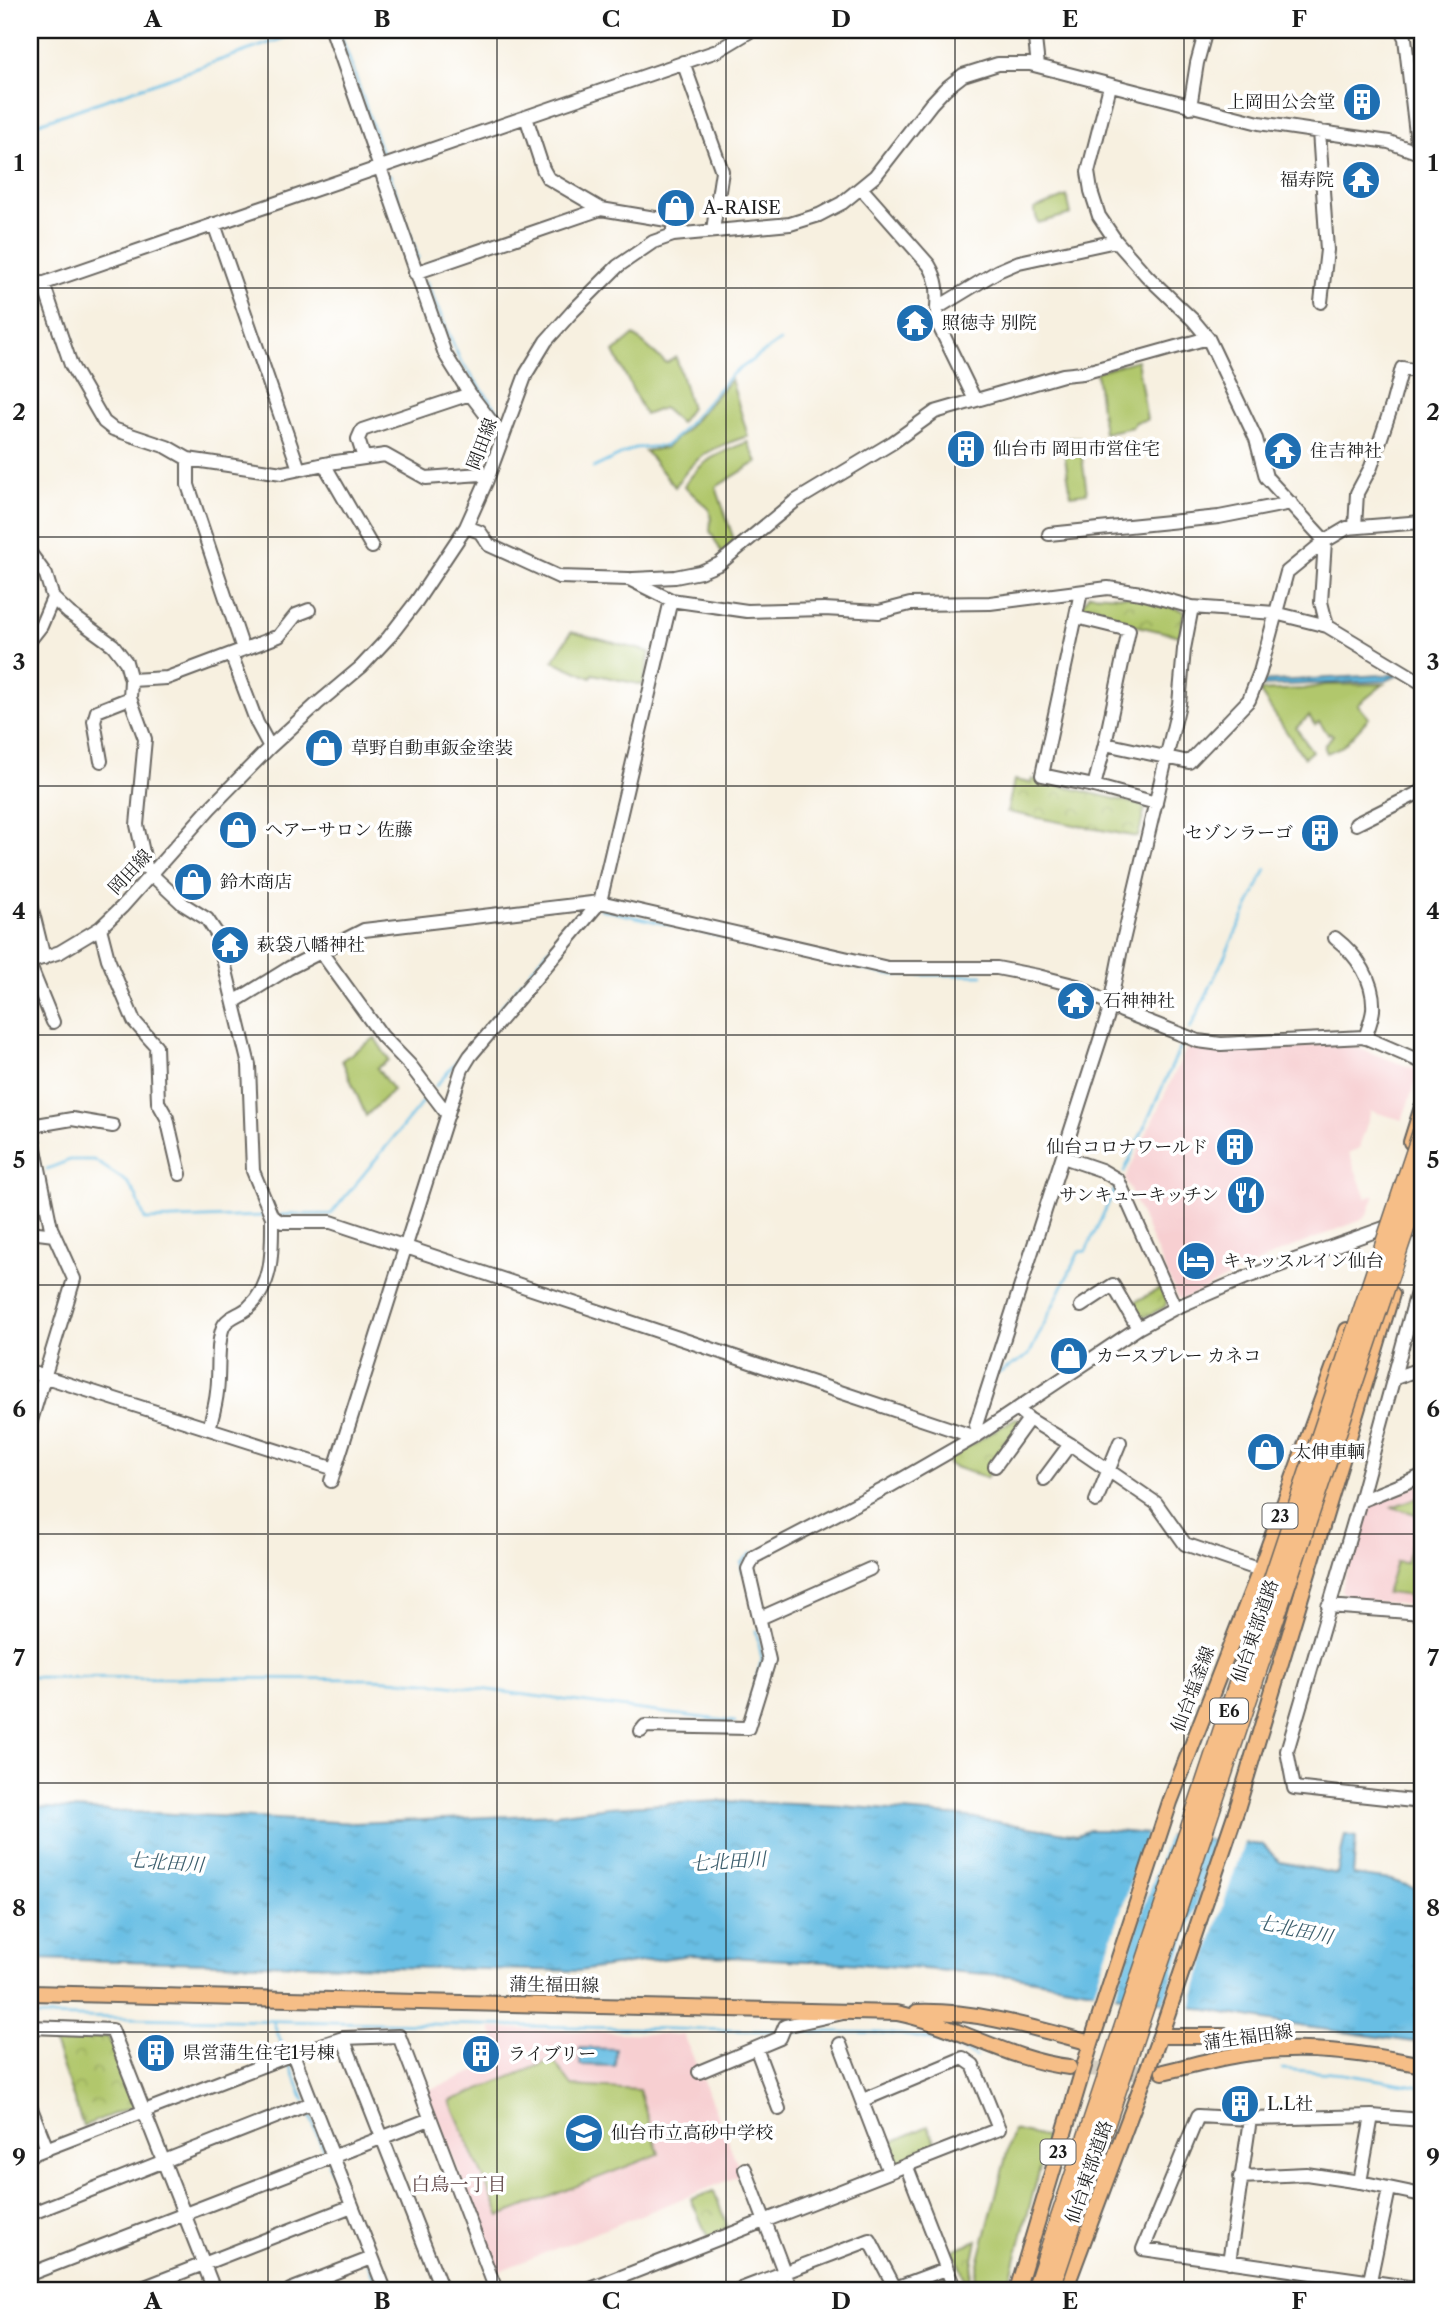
<svg xmlns="http://www.w3.org/2000/svg" width="1452" height="2320" font-family="'Libre Caslon Text','Noto Serif JP',serif">
<style>
.built{fill:#f7cfd1}
.grass{fill:#b1c76c;stroke:#667244;stroke-width:2}
.park{fill:url(#park-crowns);stroke:#667244;stroke-width:2}
.water{fill:url(#water-ripples);stroke:#426d80;stroke-width:2}
.pier{fill:#f7f0e0}
.lines{fill:none;stroke-linecap:round;stroke-linejoin:round}
.stream{stroke:#67bee4;stroke-width:2.5}
.major-tunnel{stroke:#d6d0c3;stroke-width:14;stroke-dasharray:14 7;stroke-linecap:butt}
.minor-casing{stroke:#696661;stroke-width:16}
.major-casing{stroke:#696661;stroke-width:18}
.minor{stroke:#fff;stroke-width:12}
.major{stroke:#f6be87;stroke-width:14}
.highway-bridge-casing{stroke:#696661;stroke-width:21;stroke-linecap:butt}
.highway-bridge{stroke:#f6be87;stroke-width:18}
.grid{fill:none;stroke:#1c1c1c;stroke-width:2;stroke-opacity:0.55}
.labels{text-anchor:middle;stroke-width:7;stroke-linejoin:round;paint-order:stroke}
.shield{fill:#fff;stroke:#606060;stroke-width:2}
.shield-label{font-size:16px;font-weight:bold;fill:#1c1c1c}
.poi-label{font-size:18px;fill:#1c1c1c;stroke:#fff;text-anchor:start}
.street-label{font-size:18px;fill:#1c1c1c;stroke:#fff}
.water-label{font-size:19px;font-style:italic;fill:#3a5d6c;stroke:#fff}
.neighbourhood-label{font-size:19px;fill:#5e4444;stroke:#fff}
.neatline{fill:none;stroke:#1c1c1c;stroke-width:2.5}
.grid-label{font-size:23px;text-anchor:middle;font-weight:bold;fill:#1c1c1c}
</style>
<defs>
<pattern id="park-crowns" width="20" height="18" patternUnits="userSpaceOnUse" patternTransform="scale(1.75)"><rect width="20" height="18" fill="#b1c76c"/><path d="M2 6a3 3 0 1 1 6 0M12 15a3 3 0 1 1 6 0" fill="none" stroke="#98aa5d"/></pattern>
<pattern id="water-ripples" width="26" height="14" patternUnits="userSpaceOnUse" patternTransform="scale(1.75)"><rect width="26" height="14" fill="#67bee4"/><path d="M2 4q2-2 4 0t4 0M15 11q2-2 4 0t4 0" fill="none" stroke="#59a3c3"/></pattern>
</defs>
<rect width="100%" height="100%" fill="#fff"/>
<filter id="ink" filterUnits="userSpaceOnUse"><feTurbulence type="fractalNoise" baseFrequency=".0143" numOctaves="2"/><feDisplacementMap in="SourceGraphic" scale="14" xChannelSelector="R" yChannelSelector="G"/><feConvolveMatrix kernelMatrix="1 2 1 2 8 2 1 2 1" color-interpolation-filters="sRGB"/></filter>
<filter id="wash" filterUnits="userSpaceOnUse"><feTurbulence type="fractalNoise" baseFrequency=".00686" numOctaves="4" result="noise"/><feDisplacementMap in="SourceGraphic" scale="28" xChannelSelector="R" yChannelSelector="G"/><feGaussianBlur stdDeviation="1.57" result="paint"/><feColorMatrix in="noise" values="0 0 0 0 0 0 0 0 0 0 0 0 0 0 0 0 0 1.4 0 .05"/><feComposite in="paint" operator="in"/></filter>
<g filter="url(#wash)">
<rect width="100%" height="100%" fill="#f7f0e0"/>
<path class="built" d="M1326,1044l26,2 63,23 3,7 -16,44 -31,-9 -12,37 -10,5 17,45 9,-3 -7,19 -9,7 -79,31 -97,48 -6,-3 -52,-118 62,-132 43,5z
M1422,1484v122l-75,-7 -6,-9 23,-82z
M491,2028l193,7 58,140 -243,96 -73,-180 76,-30z"/>
<path class="grass" d="M1067,196l4,18 -33,9 -4,-14z
M634,335l32,28 10,-6 15,51 -11,15 -17,-15 -18,7 -31,-63z
M1137,360l10,60 -11,2 -4,5 -28,6 -8,-61z
M731,379l17,57c-37,13 -50,16 -73,51l-30,-36 20,-3 20,-17z
M1079,437l8,56 -16,2 -9,-56z
M748,442l9,20 -41,25 18,53 -3,7 -8,8 -13,-24 1,-12 -2,-10 -25,-23c18,-27 35,-33 64,-44z
M571,632l79,20 -7,33 -50,-11 -2,4 -38,-17z
M1384,684l-26,21 11,13 -26,28 -16,7 -3,-7 9,-11 -3,-2 -2,1 -9,-12 -4,3 -6,-9 -13,12 16,23 -8,7 -45,-67 45,-2 21,-4z
M375,1038l14,22 -12,8 16,22 -27,26 -24,-56z
M1422,1496v101l-36,-4 10,-31 10,1 13,-48 -27,-8z
M553,2060l19,26 67,4 20,64 -159,62 -50,-115z
M1013,2130l35,8 -41,152h-36z"/>
<path class="park" d="M1089,594l52,3 43,14 -4,25 -94,-22 -3,-10z
M1032,779l109,26 4,4 -7,28 -131,-25 7,-32 17,3z
M1161,1288l6,12 -2,7 -20,10 -8,-1 -6,-12z
M1016,1418l7,4 -37,56 -37,-13v-7z
M51,2034l57,3 29,68 -54,21z
M928,2126l9,20 -45,20 -7,-21z
M714,2191l14,37 -20,10 -17,-39z
M977,2240l-9,47 -15,-37z"/>
<path class="water" d="M1402,674l-18,7 -124,5 -1,-4z
M721,1801l121,5 120,10 115,19 12,-5h16l158,15 17,17 57,12 8,-39 11,2 -3,38 38,5 25,9 6,-4v158l-122,-17 -288,-50 -165,-13 -157,-8 -111,16 -549,-12v-152l325,16 201,-9 53,-7z
M580,2048l36,1 -1,17 -35,-1z"/>
<path class="pier" d="M1148,1831l21,2 -55,164 -21,-4z
M1219,1837l26,3 -49,148 -4,23 -29,-5z"/>
<g class="lines">
<path class="stream" d="M339,30l44,126
M30,126l277,-96
M390,175l28,83
M426,281l34,79 41,55
M593,468l42,-20 30,-2 13,-11 53,-60 49,-34
M600,909l289,66h93
M1190,1029l76,-160
M436,1086l146,-177
M47,1169l23,-9h24l33,22 9,13 9,25 118,-4
M1124,1172l56,-124
M281,1215l50,-1 95,-116
M999,1373l30,-18 50,-103 7,-1 30,-64
M743,1572l-2,-9 11,-10
M30,1677l339,2 57,3 309,40
M751,1698l11,-39 -6,-29
M30,2016l746,15
M273,2021l12,32
M789,2032c63,1 131,-6 187,25
M288,2059l16,42
M1282,2069l61,5 79,13
M307,2108l18,46
M328,2163l17,43
M348,2212l18,46
M368,2264l10,26"/>
</g>
</g>
<g filter="url(#ink)">
<g class="lines">
<path class="major-tunnel" d="M1069,2067l50,5h39"/>
<defs>
<path id="minor" d="M332,30l113,324 25,40 33,43
M1034,30l4,36
M1401,30l4,8 13,113
M683,62l39,109 -9,59
M1110,86l-22,86 3,19 8,25 17,25 31,35 46,44 15,18 48,101 10,38 59,64 -4,61 6,24
M1190,107l7,-44 9,-33
M526,117l17,52 5,9 53,31 72,12v14
M1319,131l8,119 -6,52
M861,188l68,77c9,15 9,26 8,43
M214,224l85,245
M415,273l186,-64
M43,283l28,82 33,57 9,7 54,18 21,12 94,14 47,-10 56,-8 41,23 55,-4 6,6
M30,288l687,-237 35,-21
M975,400l-36,-74 -2,-18 61,-37 21,-9 97,-21
M364,458l-6,-19 4,-9 108,-36
M188,459v26l55,164
M324,464l48,83
M466,527l14,5 9,13 70,32 70,2 42,21 76,11 77,-2 55,3 31,-8 80,-1 118,-15 33,5 51,14 83,6 52,13 95,57
M1355,527l2,-34 14,-26 21,-62 10,-37 20,4
M1049,534l170,-17 72,-14
M30,553l16,22 7,23 16,15 44,32 13,17 5,18 -1,18 15,41 -8,86 9,41 6,9 31,29 24,15 10,15 32,131 4,106 19,46 10,5h49l644,215
M633,579l42,-2 25,-5 19,-8 75,-62 98,-59 43,-31 128,-37 20,-2 125,-35
M1081,592l-39,183 52,11 62,17
M1076,617l53,13 -24,114
M30,640l11,-14 12,-28
M231,654l26,69 13,24
M131,680l36,-2 112,-42 17,-21 13,-5
M101,761l-7,-40 3,-10 33,-13
M1094,786l11,-42 84,18 60,-62 11,-28 27,-100 38,-31 22,-13 75,-6
M1356,824l66,-33
M30,901l14,57
M100,928l8,31 26,62 22,25 2,56 9,16 13,56
M1335,938c22,17 40,43 38,72 -1,9 -5,19 -8,28
M321,952l61,84 28,29 38,50
M30,962l30,-10 40,-24 22,-21 88,-99 60,-61 47,-43 44,-37 28,-30 27,-35 50,-75 21,-47 39,-106 20,-33 27,-30 45,-45 35,-24 20,-7 117,-11 29,-9 23,-12 33,-27 56,-72 14,-15 18,-14 35,-11h32l229,59 130,19 33,12
M30,966l23,56
M234,1002l55,-34 75,-38 236,-28 288,66h109l41,8 39,10 45,25 76,30 23,3 143,-7 58,25
M30,1124l21,104 23,51 -44,145
M31,1126l41,-7 41,7
M1063,1157l38,13 17,10 57,128
M1398,1229l13,2 11,-2
M30,1232l24,3
M1422,1274l-62,227 -73,250 7,37 128,14
M1081,1306l32,-21 25,43
M30,1372l305,97
M1395,1378l27,-10
M1017,1409l12,10 41,25 86,59 29,41 75,26
M209,1429c3,-12 7,-25 8,-37 3,-21 -1,-46 6,-65 4,-10 17,-12 25,-19 26,-23 24,-59 24,-91
M980,1433l-4,-8 132,-410 13,-66 58,-245 5,-55 8,-42
M995,1466l34,-47
M1044,1479l26,-35
M331,1481l131,-412 8,-13 130,-154 71,-302
M1096,1501l24,-59
M1360,1501l62,-25
M1328,1606l94,7
M760,1618l110,-49
M641,1731l4,-5 103,2 21,-68 -21,-91 6,-12 136,-71 85,-49 163,-109 37,-20 72,-31 137,-49 11,-7
M30,2027l82,3 102,260
M343,2038l99,252
M840,2044l49,128
M756,2048l23,61
M293,2054l92,236
M699,2072l81,-34 5,-12 58,-13
M30,2106l17,43
M1250,2119l122,-3 50,4
M30,2155l263,-101 50,-16 56,-2 97,254
M906,2165l49,125
M745,2169l46,121
M1240,2177l66,-3 54,8 62,13
M1360,2182l12,-66
M30,2214l281,-111
M1229,2262l21,-143 -52,-3 -55,133 279,40
M30,2274l400,-155
M137,2290l215,-84
M290,2290l82,-32
M588,2290l411,-161 -26,-64 -10,-7 -100,42
M738,2290l132,-50 25,48 51,-19
M1368,2290l21,-101"/>
<path id="major" d="M1411,1142l11,-35
M30,1993l867,20c60,12 111,47 172,54
M917,2012c59,-2 117,16 174,31
M1160,2036h65c10,4 15,7 17,18
M1163,2072c27,-6 53,-14 80,-18 60,-10 120,-1 179,11
M1017,2290l74,-247 79,-241 90,-232 87,-240
M1065,2290l95,-254 77,-227 155,-515"/>
</defs>
<use href="#minor" class="minor-casing"/>
<use href="#major" class="major-casing"/>
<use href="#minor" class="minor"/>
<use href="#major" class="major"/>
<defs>
<path id="highway-bridge" d="M1036,2290l386,-1158
M1050,2290l372,-1112"/>
</defs>
<use href="#highway-bridge" class="highway-bridge-casing"/>
<use href="#highway-bridge" class="highway-bridge"/>
</g>
</g>
<path class="grid" d="M268,30v2260M497,30v2260M726,30v2260M955,30v2260M1184,30v2260M30,288h1392M30,537h1392M30,786h1392M30,1035h1392M30,1285h1392M30,1534h1392M30,1783h1392M30,2032h1392"/>
<defs>
<symbol id="building-disc" viewBox="-11 -11 22 22"><circle r="9.5" fill="#1f6fb2" stroke="#fff"/><path d="M-4-6H4V6H1V3H-1V6H-4ZM-2.5-4.3h1.7v1.8h-1.7ZM.8-4.3h1.7v1.8H.8ZM-2.5-1h1.7V.8h-1.7ZM.8-1h1.7V.8H.8Z" fill="#fff"/></symbol>
<symbol id="temple-disc" viewBox="-11 -11 22 22"><circle r="9.5" fill="#1f6fb2" stroke="#fff"/><path d="M0-6L5-2H3V0L6.5 2.5H4V6H1.5V3h-3V6H-4V2.5H-6.5L-3 0V-2H-5Z" fill="#fff"/></symbol>
<symbol id="shop-disc" viewBox="-11 -11 22 22"><circle r="9.5" fill="#1f6fb2" stroke="#fff"/><path d="M-5-2.5h2.3a2.7 3.5 0 0 1 5.4 0H5L5.5 6h-11ZM-1.5-2.5h3a1.5 2.3 0 0 0-3 0Z" fill="#fff"/></symbol>
<symbol id="restaurant-disc" viewBox="-11 -11 22 22"><circle r="9.5" fill="#1f6fb2" stroke="#fff"/><path d="M-5-6h1v4h1v-4h1v4h1v-4h1v5L-1.5 .5V6h-2V.5L-5-1ZM5-6V6H3V1.5H1.5Q1.5-4 5-6Z" fill="#fff"/></symbol>
<symbol id="hotel-disc" viewBox="-11 -11 22 22"><circle r="9.5" fill="#1f6fb2" stroke="#fff"/><path d="M-6-4.5h1.5V1H6V5H4.5V3h-9V5H-6ZM-4 0a1.8 1.8 0 1 1 3.6 0ZM.5 0V-2.5h3Q6-2.5 6 0Z" fill="#fff"/></symbol>
<symbol id="school-disc" viewBox="-11 -11 22 22"><circle r="9.5" fill="#1f6fb2" stroke="#fff"/><path d="M0-5L7-2L0 1L-7-2ZM-4 1L0 2.5L4 1V4Q0 6-4 4Z" fill="#fff"/></symbol>
</defs>
<g fill-rule="evenodd">
<use href="#building-disc" x="1340" y="80" width="44" height="44"/>
<use href="#temple-disc" x="1339" y="158" width="44" height="44"/>
<use href="#shop-disc" x="654" y="186" width="44" height="44"/>
<use href="#temple-disc" x="893" y="301" width="44" height="44"/>
<use href="#building-disc" x="944" y="427" width="44" height="44"/>
<use href="#temple-disc" x="1261" y="429" width="44" height="44"/>
<use href="#shop-disc" x="302" y="726" width="44" height="44"/>
<use href="#shop-disc" x="216" y="808" width="44" height="44"/>
<use href="#building-disc" x="1298" y="811" width="44" height="44"/>
<use href="#shop-disc" x="171" y="860" width="44" height="44"/>
<use href="#temple-disc" x="208" y="923" width="44" height="44"/>
<use href="#temple-disc" x="1054" y="979" width="44" height="44"/>
<use href="#building-disc" x="1213" y="1125" width="44" height="44"/>
<use href="#restaurant-disc" x="1224" y="1173" width="44" height="44"/>
<use href="#hotel-disc" x="1174" y="1239" width="44" height="44"/>
<use href="#shop-disc" x="1047" y="1334" width="44" height="44"/>
<use href="#shop-disc" x="1244" y="1430" width="44" height="44"/>
<use href="#building-disc" x="134" y="2031" width="44" height="44"/>
<use href="#building-disc" x="459" y="2032" width="44" height="44"/>
<use href="#building-disc" x="1218" y="2082" width="44" height="44"/>
<use href="#school-disc" x="562" y="2111" width="44" height="44"/>
</g>
<g class="labels">
<g class="shield">
<rect x="1262.5" y="1503.5" width="35" height="25" rx="5"/>
<rect x="1210" y="1698.5" width="38" height="25" rx="5"/>
<rect x="1040.5" y="2139.5" width="35" height="25" rx="5"/>
</g>
<g class="shield-label">
<text x="1280" y="1522">23</text>
<text x="1229" y="1717">E6</text>
<text x="1058" y="2158">23</text>
</g>
<g class="poi-label">
<text x="1335" y="108" text-anchor="end">上岡田公会堂</text>
<text x="1334" y="186" text-anchor="end">福寿院</text>
<text x="703" y="214">A-RAISE</text>
<text x="942" y="329">照徳寺 別院</text>
<text x="993" y="455">仙台市 岡田市営住宅</text>
<text x="1310" y="457">住吉神社</text>
<text x="351" y="754">草野自動車鈑金塗装</text>
<text x="265" y="836">ヘアーサロン 佐藤</text>
<text x="1293" y="839" text-anchor="end">セゾンラーゴ</text>
<text x="220" y="888">鈴木商店</text>
<text x="257" y="951">萩袋八幡神社</text>
<text x="1103" y="1007">石神神社</text>
<text x="1208" y="1153" text-anchor="end">仙台コロナワールド</text>
<text x="1219" y="1201" text-anchor="end">サンキューキッチン</text>
<text x="1223" y="1267">キャッスルイン仙台</text>
<text x="1096" y="1362">カースプレー カネコ</text>
<text x="1293" y="1458">太伸車輌</text>
<text x="183" y="2059">県営蒲生住宅1号棟</text>
<text x="508" y="2060">ライブリー</text>
<text x="1267" y="2110">L.L社</text>
<text x="611" y="2139">仙台市立高砂中学校</text>
</g>
<g class="street-label">
<text transform="translate(482 444) rotate(-69)" y="6">岡田線</text>
<text transform="translate(130 872) rotate(-47)" y="6">岡田線</text>
<text transform="translate(1255 1631) rotate(-71)" y="6">仙台東部道路</text>
<text transform="translate(1193 1689) rotate(-69)" y="6">仙台塩釜線</text>
<text transform="translate(554 1985) rotate(1)" y="6">蒲生福田線</text>
<text transform="translate(1248 2037) rotate(-8)" y="6">蒲生福田線</text>
<text transform="translate(1089 2172) rotate(-71)" y="6">仙台東部道路</text>
</g>
<g class="water-label">
<text transform="translate(728 1861) rotate(-4)" y="7">七北田川</text>
<text transform="translate(166 1862) rotate(4)" y="7">七北田川</text>
<text transform="translate(1295 1929) rotate(12)" y="7">七北田川</text>
</g>
<g class="neighbourhood-label">
<text x="459" y="2191">白鳥一丁目</text>
</g>
</g>
<rect width="1452" height="2320" fill="none" stroke="#fff" stroke-width="77"/>
<rect x="38" y="38" width="1376" height="2244" class="neatline"/>
<g class="grid-label">
<text x="153" y="27">A</text>
<text x="382" y="27">B</text>
<text x="611" y="27">C</text>
<text x="841" y="27">D</text>
<text x="1070" y="27">E</text>
<text x="1299" y="27">F</text>
<text x="19" y="171">1</text>
<text x="1433" y="171">1</text>
<text x="19" y="420">2</text>
<text x="1433" y="420">2</text>
<text x="19" y="670">3</text>
<text x="1433" y="670">3</text>
<text x="19" y="919">4</text>
<text x="1433" y="919">4</text>
<text x="19" y="1168">5</text>
<text x="1433" y="1168">5</text>
<text x="19" y="1417">6</text>
<text x="1433" y="1417">6</text>
<text x="19" y="1666">7</text>
<text x="1433" y="1666">7</text>
<text x="19" y="1916">8</text>
<text x="1433" y="1916">8</text>
<text x="19" y="2165">9</text>
<text x="1433" y="2165">9</text>
<text x="153" y="2309">A</text>
<text x="382" y="2309">B</text>
<text x="611" y="2309">C</text>
<text x="841" y="2309">D</text>
<text x="1070" y="2309">E</text>
<text x="1299" y="2309">F</text>
</g>
</svg>
